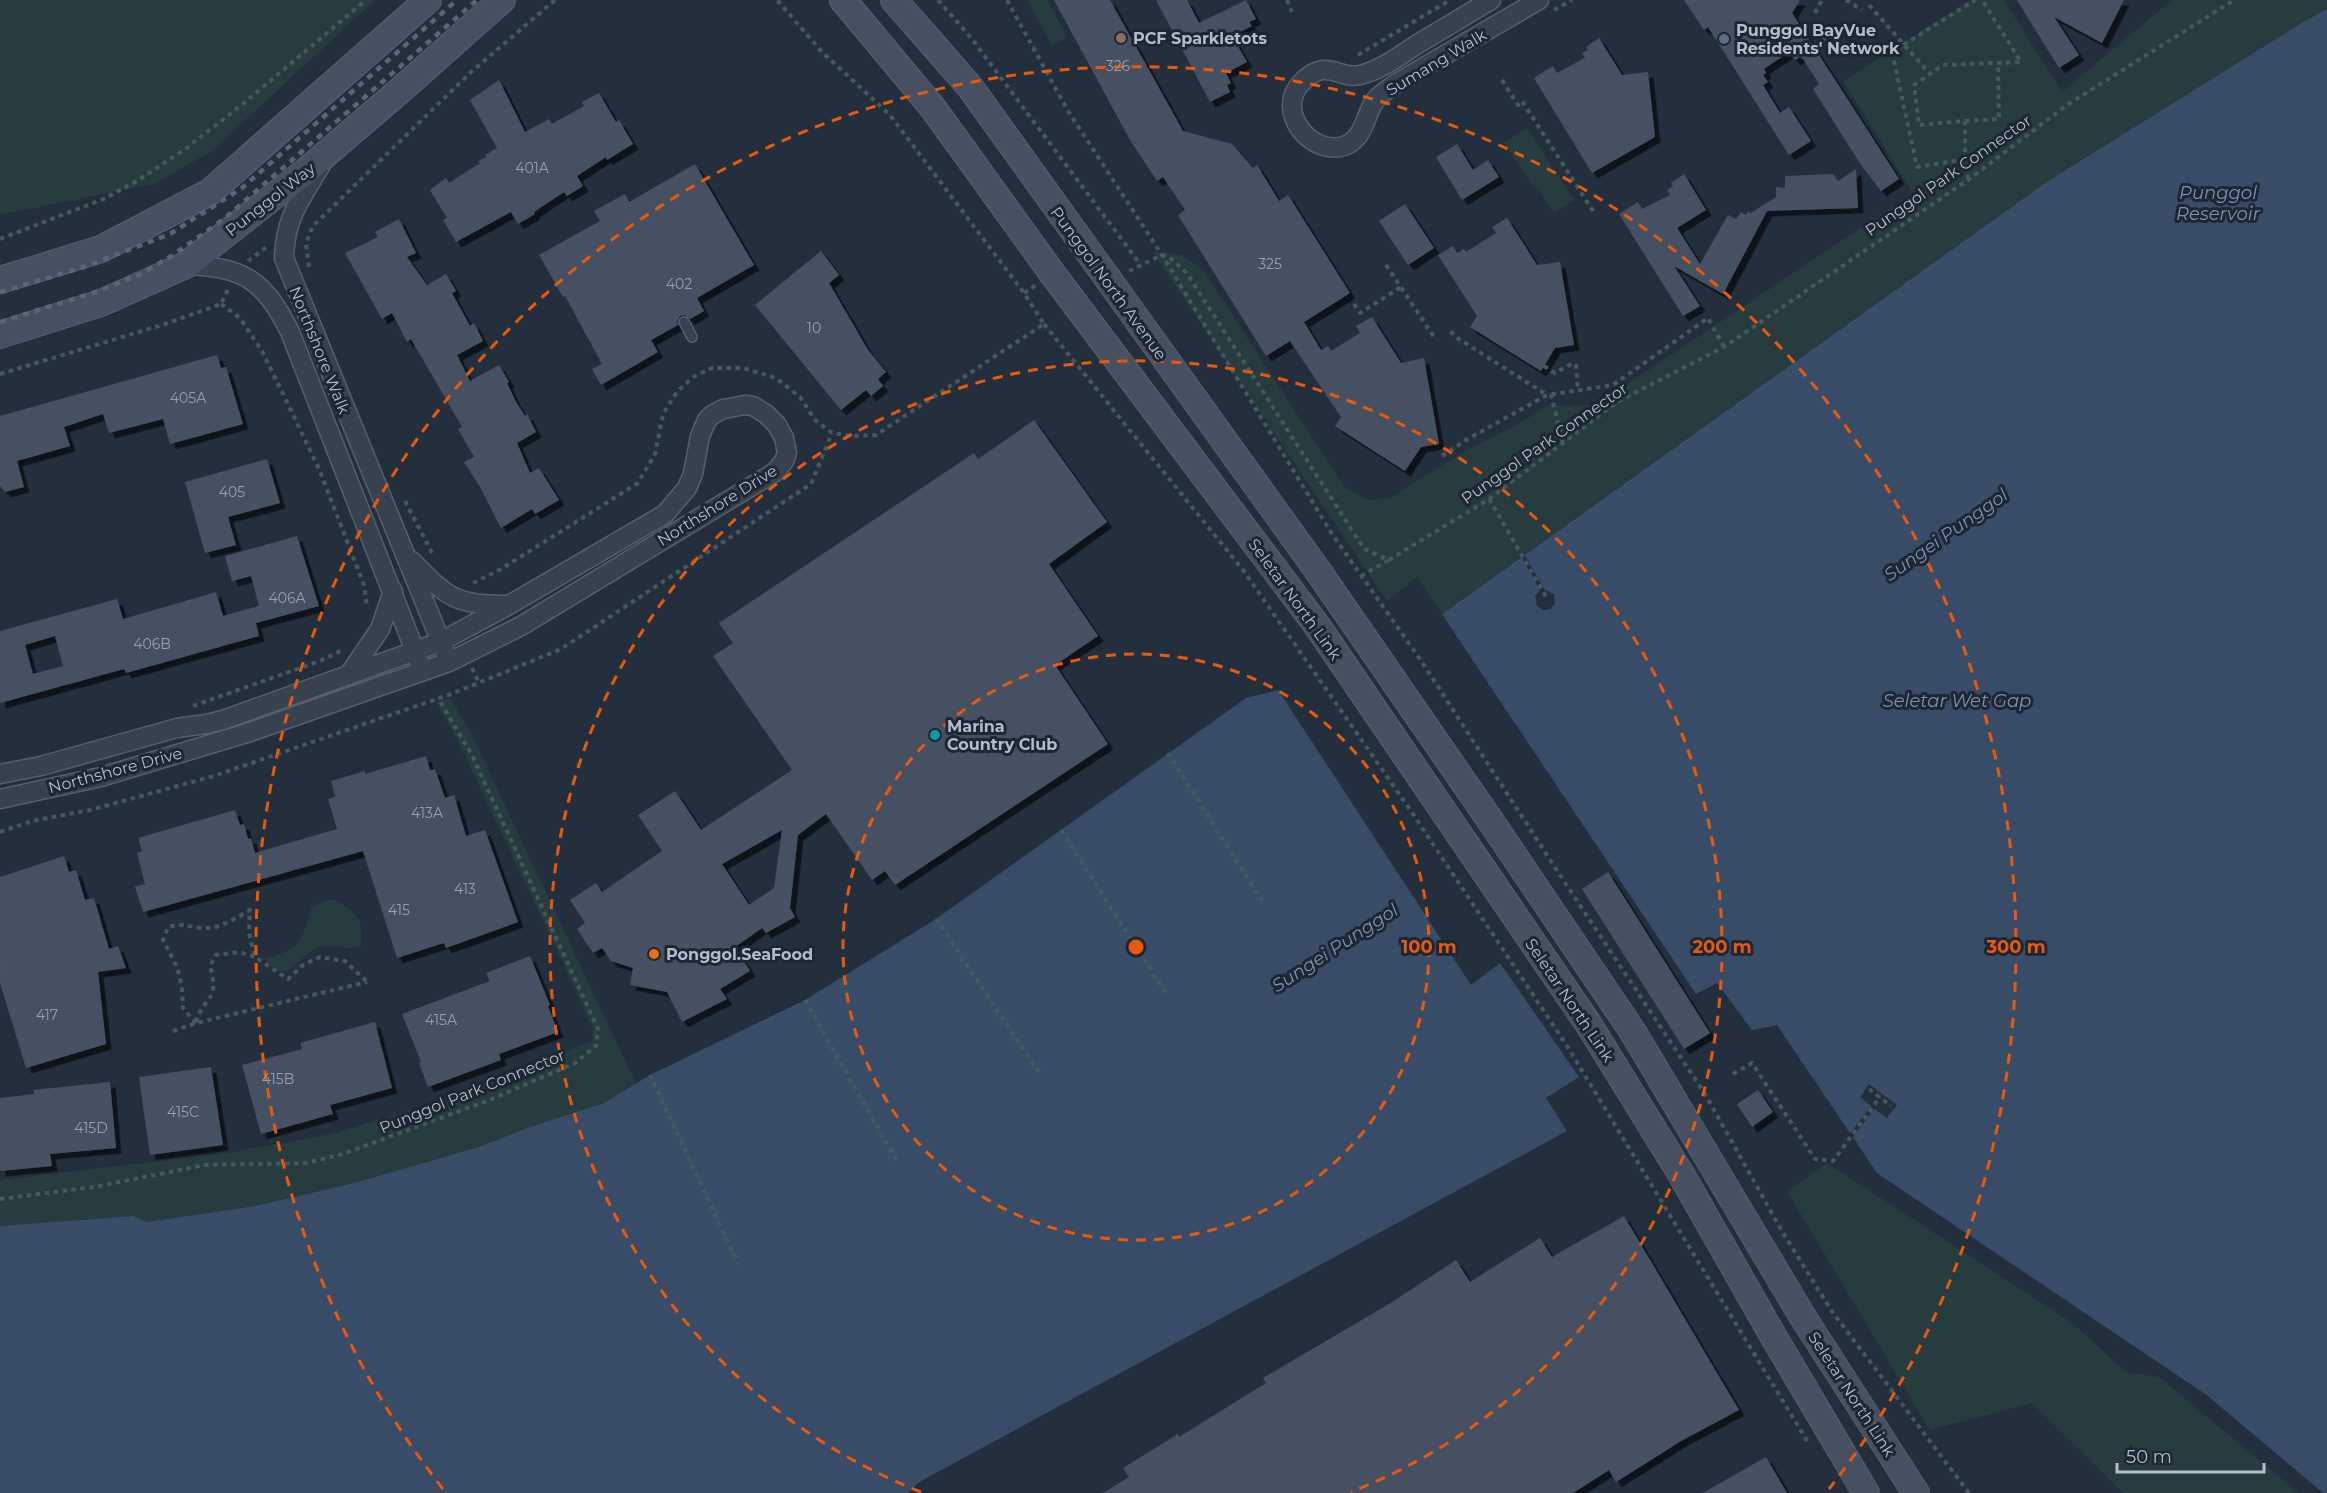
<svg xmlns="http://www.w3.org/2000/svg" width="2327" height="1493" font-family="Montserrat,sans-serif">
<style>
.green{fill:#263c3f}
.water{fill:#394c67}
.pier{fill:#242f3e}
.building{fill:#455162;fill-rule:evenodd;filter:url(#shadow)}
.lines{fill:none;stroke-linecap:round;stroke-linejoin:round}
.service-casing{stroke:#565f6c;stroke-width:12}
.minor-casing{stroke:#565f6c;stroke-width:21}
.secondary-casing{stroke:#565f6c;stroke-width:28}
.path{stroke:#44595c;stroke-width:4;stroke-dasharray:4.5 4.5;stroke-linecap:butt}
.service{stroke:#38414e;stroke-width:9}
.minor{stroke:#38414e;stroke-width:18}
.secondary{stroke:#465061;stroke-width:26}
.rail{stroke:#5a6575;stroke-width:4.5;stroke-dasharray:6 6;stroke-linecap:butt}
.ring{fill:none;stroke:#e8590c;stroke-width:3;stroke-dasharray:10 8}
.education-dot{fill:#8d6e63;stroke:#1d2633;stroke-width:2}
.service-dot{fill:#5c6f8a;stroke:#1d2633;stroke-width:2}
.culture-dot{fill:#0f9aa8;stroke:#1d2633;stroke-width:2}
.food-dot{fill:#e8710a;stroke:#1d2633;stroke-width:2}
.labels{text-anchor:middle;stroke-width:6;stroke-linejoin:round;paint-order:stroke}
.number-label{font-size:14px;fill:#98a1af}
.poi-label{font-size:16px;font-weight:bold;fill:#b4bcc9;stroke:#1d2633;text-anchor:start}
.street-label{font-size:16px;fill:#b4bcc9;stroke:#1d2633}
.water-label{font-size:18px;font-style:italic;fill:#7c92b1;stroke:#1d2633}
.centre{fill:#e8590c;stroke:#1d2633;stroke-width:3}
.ring-label{font-size:18px;text-anchor:middle;font-weight:bold;fill:#e8590c;stroke:#1d2633;stroke-width:6;stroke-linejoin:round;paint-order:stroke}
</style>
<defs>
<filter id="shadow"><feDropShadow dx="5.5" dy="5.5" stdDeviation="0" flood-color="#0009"/></filter>
</defs>
<rect width="100%" height="100%" fill="#242f3e"/>
<path class="green" d="M0,0h375l-163,151 -58,33 -154,31z
M1027,0h20l20,37 -15,8z
M1971,0h33l58,92 110,-92h155v9l-22,12 -257,160 -606,433 -25,-37 -30,24 -235,-350 31,4 20,15 141,216 22,14 24,-2 75,-47 55,-28 27,-17 49,-1 317,-212 -70,-112z
M1527,128l47,72 -20,13 -15,-23 -6,-4 -29,-43z
M450,698l21,35 165,351 -32,19 -77,25 -45,18 -128,37 -99,23 -108,16 -14,-6 -133,10v-46l228,-27 103,-19 110,-33 151,-60 1,-12 -25,-55 -108,-229 -24,-43z
M333,899c23,14 32,19 27,48 -15,2 -29,-3 -42,1 -18,4 -31,43 -53,10 33,-6 40,-21 47,-52z
M1827,1163l244,159 55,50 33,5 140,116h-176l-91,-90 -102,27 -143,-239z"/>
<path class="water" d="M2327,9v1484h-4l-115,-97 -331,-223 -100,-148 -25,5 -35,-47 -21,11 -254,-380 606,-433 257,-160z
M1278,690l193,295 29,-22 79,114 -33,21 21,33 -648,351 -11,11h-908v-267l133,-10 14,6 108,-16 99,-23 128,-37 45,-18 77,-25 46,-28 155,-75 131,-81 310,-221z"/>
<path class="pier" d="M1523,552l21,37 10,5 1,10 -5,5 -7,1 -6,-4 -2,-10 5,-6 -20,-36z
M1869,1084l28,21 -10,13 -13,-9 -23,31 -3,-4 23,-30 -11,-9z"/>
<path class="building" d="M1054,0h56l73,131 49,13 21,24 4,-3 22,36 9,-6 62,98 -46,29 17,28 7,-4 3,5 29,-18 -4,-7 16,-9 29,46 23,-5 15,86 -18,3 -16,24 -70,-45 6,-9 -51,-76 -24,15 -88,-141 7,-5 -22,-33 -6,4 -27,-41z
M1156,0h31l12,23 47,-23 10,19 -7,3 3,4 -20,10 15,26 -21,11 5,10 -4,2 3,7 -20,10z
M1684,0h116l-8,13 107,166 -18,12 -20,-26 -48,-76 6,-5 -16,-25 -3,-2 -5,3 -6,-8 -25,17 2,4 -3,2 5,7 -5,3 17,28 9,-6 22,34 -22,14 -81,-128 -4,3z
M2017,0h107l-22,43 -48,-26 25,38 -20,13z
M1599,38l23,37 26,-3 7,65 -63,36 -58,-95 19,-12 4,7 28,-15 -3,-5 6,-3 -2,-3z
M499,80l26,52 24,-13 3,5 32,-18 -2,-4 17,-9 17,29 3,-2 14,24 -26,16 -1,-3 -29,19 6,10 -16,10 -3,-4 -30,20 1,2 -17,10 -7,-12 -55,30 -13,-22 4,-2 -17,-28 16,-12 3,5 31,-20 -2,-2 9,-4 -2,-2 12,-7 -27,-48z
M1457,144l16,26 15,-10 11,17 -37,23 -26,-43z
M695,164l59,101 -57,33 7,13 -14,8 -5,-4 -5,1 -3,5 1,4 -27,15 7,12 -57,33 -9,-16 10,-5 -37,-68 -2,1 -24,-42 61,-34 -6,-10 31,-17 4,8z
M1856,169l2,39 -91,3 -44,83 -49,-28 26,40 -17,10 -64,-102 19,-12 4,7 28,-14 -3,-5 6,-4 -2,-3 13,-9 22,36 -29,18 23,36 28,-49 8,4 5,-7 5,3 2,-4 3,2 25,-16v-10l9,1v-12l48,-2 5,7z
M1405,204l29,44 -26,17 -29,-44z
M1507,218l30,47 23,-3 14,83 -19,3 -14,23 -71,-44 7,-11 -39,-61 15,-9 4,7 7,-4 2,3 30,-19 -4,-6z
M399,219l17,34 -9,4 20,28 19,-11 10,17 -4,2 18,33 4,-3 9,18 -26,14 13,26 29,-16 10,17 -2,1 9,19 9,14 2,-2 9,18 -19,11 13,30 9,-5 20,32 -24,14 -3,-5 -31,19 -21,-41 -16,-25 10,-5 -16,-28 4,-2 -51,-88 -4,3 -15,-29 -10,6 -37,-66 33,-16 -3,-5z
M821,251l18,24 -10,8 39,67 18,22 -8,7 5,7 -12,10 -5,-6 -25,20 -86,-105z
M217,355l4,13 5,-1 17,57 -73,20 -7,-25 -54,14 -6,-19 -39,13 6,19 -53,15 7,26 -19,5 -5,-6v-70z
M1034,420l73,102 -58,42 49,72 -43,29 53,79 -213,141 -10,-14 -13,9 -46,-66 -28,21 -8,73 5,9 -29,16 -4,-5 -27,19 15,24 -30,18 7,10 -45,23 -15,-30 -37,-7 3,-17 -22,-7 -9,-13 -9,5 -16,-24 8,-6 -15,-23 26,-17 6,9 60,-41 -24,-36 37,-24 26,39 91,-60 -79,-114 20,-13 -14,-20 255,-170 4,6zM782,830l-8,58 -25,17 -27,-41z
M267,459l13,44 -52,14 8,28 -31,8 -20,-71z
M297,536l22,70 -63,17 3,13 -133,37 -2,-4 -124,34v-72l117,-32 6,20 93,-27 7,24 36,-10 -8,-30 -19,5 -7,-25zM55,636l8,30 -30,8 -8,-29z
M426,756l4,14 5,-1 10,29 9,-3 12,41 19,-6 33,92 -72,26 -2,-5 -47,15 -34,-107 -220,61 -8,-25 10,-3 -8,-31 5,-2 -4,-13 97,-28 5,15 4,-1 4,15 3,-1 4,15 82,-24 -9,-30 7,-2 -4,-16 34,-10v3z
M64,856l5,16 7,-2 9,30 9,-2 15,51 9,-3 8,22 -28,4 8,72 -80,24 -26,-85v-106z
M1608,872l102,161 -26,16 -102,-160z
M530,956l20,49 -2,1 10,26 -59,22 2,6 -73,27 -9,-24 2,-1 -19,-48 88,-33 -4,-8z
M375,1022l17,66 -62,17 3,9 -72,20 -19,-69 60,-16 -2,-6z
M211,1067l12,78 -73,10 -11,-78z
M110,1082l6,66 -66,6 2,12 -52,5v-73l34,-4 -1,-4z
M1758,1090l15,22 -21,15 -15,-23z
M1624,1216l115,194 -58,31 -65,41 -7,-12 -36,23h-470l26,-16 -6,-9 55,-34 1,3 87,-54 -3,-5 126,-74 67,-44 14,22 70,-44 12,19z
M1766,1457l21,36h-84z"/>
<g class="lines">
<defs>
<path id="service" d="M684,322l8,15"/>
<path id="minor" d="M1491,0c-25,15 -50,30 -75,45 -17,11 -35,25 -56,30 -22,5 -33,-19 -59,8 -26,28 9,73 43,63 20,-7 21,-30 30,-44 4,-7 15,-13 21,-18l144,-84
M322,163c-20,35 -37,53 -38,95l161,394
M186,265c58,2 78,15 104,67l129,329
M412,561c37,38 42,43 95,44
M348,676l32,-47 13,-38
M0,774l41,-8 136,-38 29,-4 17,-4 217,-78 69,-37 156,-91 22,-26 6,-14 7,-38 7,-16 5,-5 11,-6 22,-4 8,1 13,8 11,11 7,13 3,15 -3,8 -9,11 -254,154 -72,36 -202,71 -146,44 -101,22"/>
<path id="secondary" d="M843,0l90,108 119,165 266,354 271,398 92,149 91,160 94,159
M894,0l76,87 348,484 176,255 139,206 168,282 115,179
M0,280l101,-31 109,-57 218,-192
M0,335l101,-32 85,-38 120,-94 98,-84 98,-87"/>
</defs>
<use href="#service" class="service-casing"/>
<use href="#minor" class="minor-casing"/>
<use href="#secondary" class="secondary-casing"/>
<path class="path" d="M938,0l34,39 168,225
M1007,0l61,111 94,144 170,279 90,128 134,207 149,225 78,139 48,77 138,183
M1287,0l5,12
M1846,0l16,10
M1869,5l61,69
M1554,10l18,-10
M1815,13l7,-13
M1358,55l92,-55
M1816,68c3,-18 5,-31 20,-42
M1502,80l16,25 4,-4 73,113
M1965,121l34,-2 -1,-56
M1965,159l-48,8 -25,-115 83,-52
M1968,179l-3,-20v-38l-46,4 -5,-40 29,-20 78,-3 -39,-62
M0,239l106,-41 34,-19 48,-32 56,-44 122,-103
M248,261l20,-15
M1386,265l50,75
M309,267l-3,-24 7,-17 157,-153 85,-73
M1129,271l33,-16 8,3 16,14 178,277 25,11 100,-61 128,-97 107,-55 244,-167 99,-75 167,-105
M1024,293l12,-8
M221,304l19,14 22,33 23,47 34,71 45,116 3,22
M1354,304l6,9 41,-26
M1044,324l199,246 168,241 156,235 242,398
M1451,331l3,5 93,59
M1544,366l11,7 18,-10 3,3 2,24
M0,374l162,-49 59,-21 7,-15
M1551,394l12,50
M1442,456l24,-16 81,-45 66,-10 95,-67 16,29
M1489,499l59,101
M405,501l27,52
M1361,576l28,-16
M473,583l28,-14 137,-86 17,-29 8,-40 14,-22 16,-15 19,-9h31l33,10 24,19 15,23 17,13 21,3 23,-1 168,-111 -20,-31 -134,-178 -68,-63 -45,-52
M472,668l7,15
M193,706l124,-44 20,-9 6,-5
M1168,753l94,148
M1061,830l106,165
M0,832l32,-11 58,-11 124,-34 240,-83 107,-44 250,-165 21,-51
M936,919l104,155
M0,965l2,7
M805,1000l91,160
M196,1022c9,-29 24,-19 14,-56l6,-11 23,-3 16,5
M196,1023l-13,-15 -1,-21 -5,-20 -14,-27 5,-13c18,-4 16,-1 33,1 17,2 35,-10 49,-18l-1,22 6,25 33,22 15,-14 17,-8 25,4 22,21
M173,1031l23,-8 171,-41
M1733,1074l19,-11 63,96 18,2 47,-64
M650,1075l88,189
M1869,1089l22,17
M0,1199l94,-12 111,-22 101,-2 37,-9 149,-55 83,-36 21,-17 2,-17 -126,-274 -34,-57"/>
<use href="#service" class="service"/>
<use href="#minor" class="minor"/>
<use href="#secondary" class="secondary"/>
<path class="rail" d="M0,292l84,-25 86,-33 72,-46 215,-188
M0,322l99,-31 42,-17 32,-19 52,-37 252,-218"/>
</g>
<g class="ring">
<circle cx="1136" cy="947" r="293"/>
<path d="M921 1492A586 586 0 1 1 1351 1492"/>
<path d="M443 1489A880 880 0 1 1 1829 1489"/>
</g>
<circle class="education-dot" cx="1121" cy="38" r="6"/>
<circle class="service-dot" cx="1724" cy="39" r="6"/>
<circle class="culture-dot" cx="935" cy="735" r="6"/>
<circle class="food-dot" cx="654" cy="954" r="6"/>
<g class="labels">
<g class="number-label">
<text x="1118" y="71">326</text>
<text x="532" y="173">401A</text>
<text x="1270" y="269">325</text>
<text x="679" y="289">402</text>
<text x="814" y="333">10</text>
<text x="188" y="403">405A</text>
<text x="232" y="497">405</text>
<text x="287" y="603">406A</text>
<text x="152" y="649">406B</text>
<text x="427" y="818">413A</text>
<text x="465" y="894">413</text>
<text x="399" y="915">415</text>
<text x="47" y="1020">417</text>
<text x="441" y="1025">415A</text>
<text x="278" y="1084">415B</text>
<text x="183" y="1117">415C</text>
<text x="91" y="1133">415D</text>
</g>
<g class="poi-label">
<text x="1736" y="36">Punggol BayVue<tspan x="1736" dy="18">Residents' Network</tspan></text>
<text x="1133" y="44">PCF Sparkletots</text>
<text x="947" y="732">Marina<tspan x="947" dy="18">Country Club</tspan></text>
<text x="666" y="960">Ponggol.SeaFood</text>
</g>
<g class="street-label">
<text transform="translate(1436 62) rotate(-31)" y="6">Sumang Walk</text>
<text transform="translate(1948 175) rotate(-35)" y="6">Punggol Park Connector</text>
<text transform="translate(270 199) rotate(-38)" y="6">Punggol Way</text>
<text transform="translate(1109 283) rotate(54)" y="6">Punggol North Avenue</text>
<text transform="translate(320 350) rotate(68)" y="6">Northshore Walk</text>
<text transform="translate(1544 443) rotate(-35)" y="6">Punggol Park Connector</text>
<text transform="translate(717 505) rotate(-32)" y="6">Northshore Drive</text>
<text transform="translate(1295 599) rotate(54)" y="6">Seletar North Link</text>
<text transform="translate(115 770) rotate(-15)" y="6">Northshore Drive</text>
<text transform="translate(1570 1000) rotate(56)" y="6">Seletar North Link</text>
<text transform="translate(472 1091) rotate(-22)" y="6">Punggol Park Connector</text>
<text transform="translate(1852 1394) rotate(57)" y="6">Seletar North Link</text>
</g>
<g class="water-label">
<text x="2218" y="199">Punggol<tspan x="2218" dy="21">Reservoir</tspan></text>
<text transform="translate(1946 535) rotate(-35)" y="6">Sungei Punggol</text>
<text x="1957" y="707">Seletar Wet Gap</text>
<text transform="translate(1335 948) rotate(-33)" y="6">Sungei Punggol</text>
</g>
</g>
<circle cx="1136" cy="947" r="9" class="centre"/>
<g class="ring-label">
<text x="1429" y="953">100 m</text>
<text x="1722" y="953">200 m</text>
<text x="2016" y="953">300 m</text>
</g>
<path d="M2117 1463v9h147v-9" fill="none" stroke="#b4bcc9" stroke-width="3"/>
<text x="2126" y="1463" font-size="18" fill="#b4bcc9" stroke="#1d2633" stroke-width="4.5" paint-order="stroke">50 m</text>
</svg>
